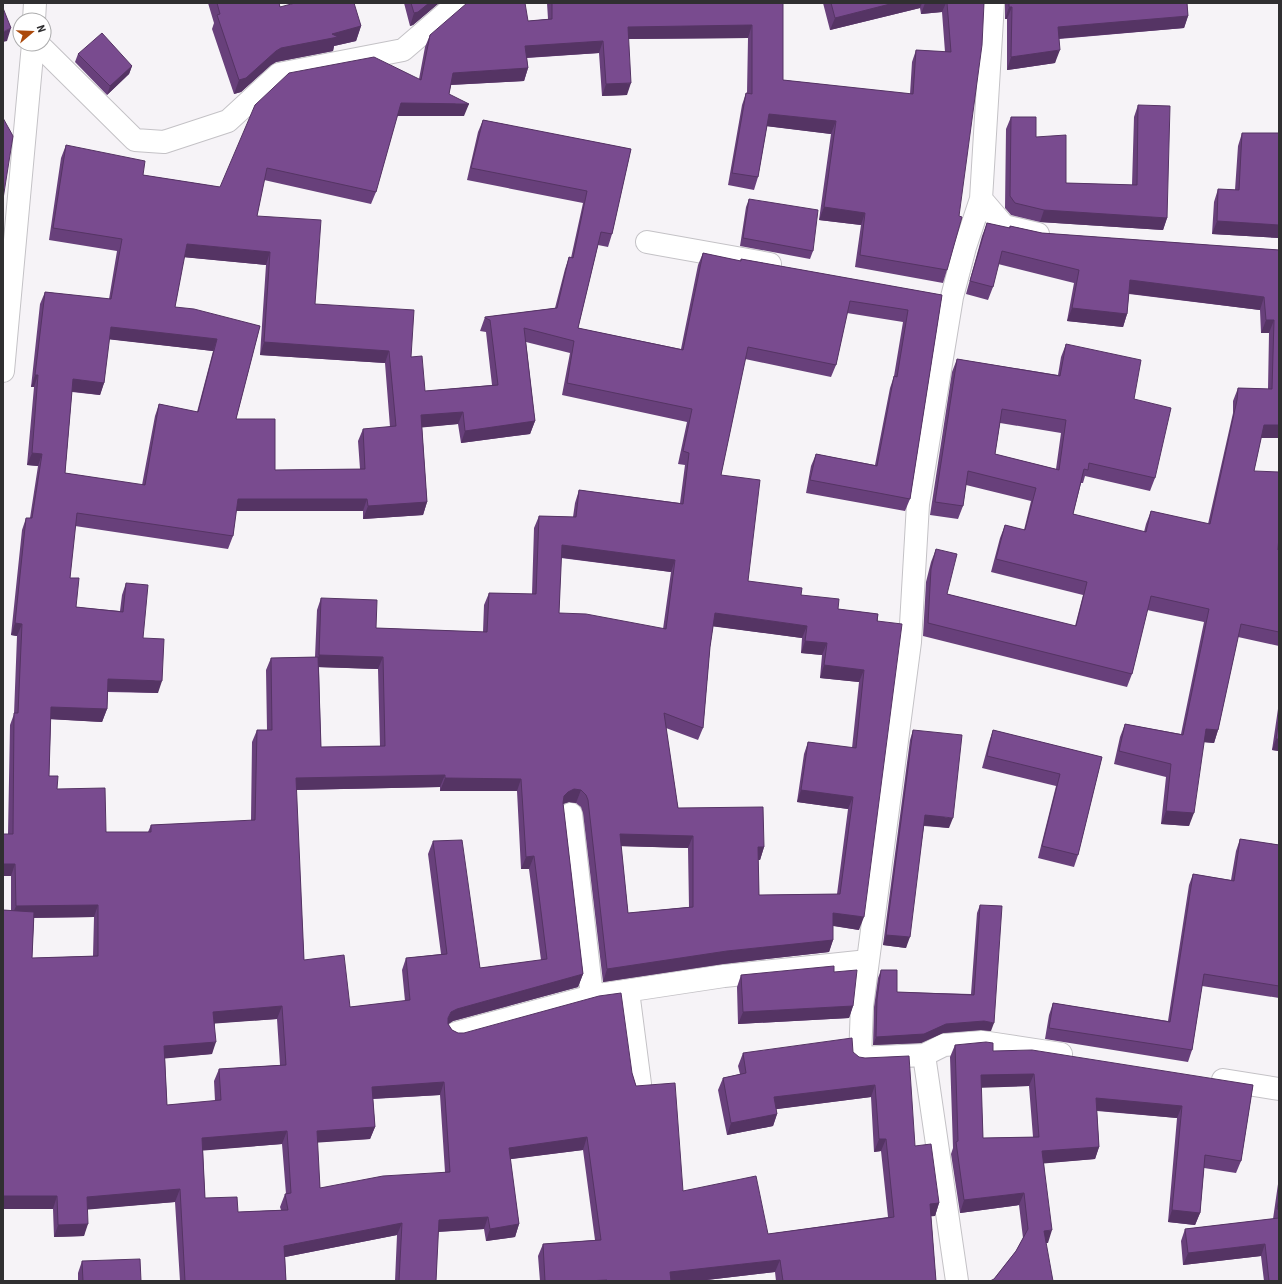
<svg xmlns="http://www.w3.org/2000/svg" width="1282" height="1284" font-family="'Roboto Condensed',sans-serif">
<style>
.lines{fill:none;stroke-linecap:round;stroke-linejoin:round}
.street-casing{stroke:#c4c2c6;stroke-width:24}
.secondary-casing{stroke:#c4c2c6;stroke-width:24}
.street{stroke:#fff;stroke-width:22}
.secondary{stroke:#fff;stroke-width:22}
.wall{fill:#68407b;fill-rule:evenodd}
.shaded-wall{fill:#553464}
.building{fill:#794b8f;stroke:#553464;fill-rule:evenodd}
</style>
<rect width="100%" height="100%" fill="#f6f3f7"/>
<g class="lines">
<defs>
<path id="street" d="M993,3l-12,196 23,27 34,8
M38,44l97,96 29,2 64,-21 51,-47 124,-24 55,-47
M647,242l123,22
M571,814l21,182
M628,991l12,93
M456,1033l136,-37 132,-20 144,-15
M924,1055l-64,3 2,-52 48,-364 8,-138 34,-207 13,-50 16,-48
M1223,1080l56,9
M957,1281l-33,-226 20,-10 38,-3 79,12"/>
<path id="secondary" d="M34,20l1,-17
M3,371l30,-327"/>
</defs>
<use href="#street" class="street-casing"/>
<use href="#secondary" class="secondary-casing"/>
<use href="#street" class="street"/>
<use href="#secondary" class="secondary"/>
</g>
<path class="wall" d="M208,3h71l1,4 81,19 -5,15 -22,5 -1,5 -57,11 -5,3 -30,27 -7,2 -22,-65 2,-6z
M404,3h35l-26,22 -3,1z
M547,3h236v77l127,14 2,-32 4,-12 29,2 -3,-40 -21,2 -1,-6 -90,22 -7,-27h161l-37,267 -4,13 -88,-16 6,-42 -42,-5 12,-86 -64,-8 -9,51 -4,13 -26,-5 14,-80 4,-12h1l1,-55 -120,1 -1,56 -25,1 -3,-43 -72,5 1,10 -4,13 -73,4 -2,9 15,22h-67l-21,76 -5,12 -107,-24 -7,36 58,88 96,53 14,34 67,-6 -6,-53 -6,-1 5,-14 70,-9 10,-39 4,-12 2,1 12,-55 -116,-23 11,-48 5,-12 148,29 -19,85 -4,13 -10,-2 -20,83 103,21 17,-84 5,-12 37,8 1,-2 201,36 -32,204 -5,12 -99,-18 5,-27 5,-12 59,11 15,-77 4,-12 9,-54 -56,-9 -11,52 -5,12 -86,-18 -24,116 27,106 53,14 37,14 40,5 -19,316 -26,-4v14l-4,12 -106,12 -120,18 -20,-169 -2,-6 -5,-4 -7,-1 -6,2 20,170 -5,13 -125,34 -5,3 4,6 6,3 174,40 4,13 47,105 85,43 120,-17 -7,-66 -7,1 -3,-55 -95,12 1,5 -4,12 -46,9 -9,-45 5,-12 17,-4 -2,-8 5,-13 110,-1 62,94 24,57 -4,13h-4l5,65h-160l-1,-9 -77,9h-158l-2,-25 5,-12 52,-4 -12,-90 -73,9 9,65 -4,13 -29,4 -2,-12 -46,3 -2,49h-41l2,-46 -112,22 1,24h-106l-5,-79 -87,7 -4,27 -30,1 -1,-28h-50v-299l8,1v-35l-3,-42 2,-109 4,-11 3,-78 -6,-1 11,-105 4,-12h4l8,-52 -11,-1 7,-78h-3l9,-83 5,-12 64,7 8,-48 -68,-11 12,-82 5,-13 77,30 77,12 199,-108 6,-32 5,-12 98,-14 20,-2zM184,257l82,8 -6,90 125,8 5,64 -27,2 -5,12 2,28 -85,1 -39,-51 24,-93 -85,-19zM109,339l104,12 -16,61 -38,-8 -4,12 -13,69 -77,-12 7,-81 28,3 4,-12zM526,342l44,11 -8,42 125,27 -9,42 7,1 -5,38 -101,-13 -4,13 -2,14 -34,-1 -5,12 -2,66 -43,-1 -5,12 -1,27 -107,-4 -55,-30 -4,12 -2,47 -44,1 -5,12 1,60h-10l-5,12 -1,79 -100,4 -3,7h-42l-49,-43 -8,-13 2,-57 51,3 5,-13 1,-17 50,1 -15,-55 -17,-55 -4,12 -2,16 -44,-4 -6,-29 5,-52 153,23 5,-13 3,-25h127v8l60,-4 4,-13 -5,-75 36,-3 3,19 69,-9 5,-13zM561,558l110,14 -8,57 -104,-16zM713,626l89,12 -1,15 21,2 -2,23 39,4 -7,66 -44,-6 -4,12 -7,48 51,7 -11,85 -78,1 -1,-35h2l4,-13 -86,-39 -12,-80 32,12 5,-12 7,-81zM319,667l59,2 2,77 -59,1zM440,787v4h77l4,78h8l12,91 -61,8 -47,-127 -5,13 13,100 -35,4 -4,12 3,31 -55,6 -46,-47 -8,-170zM621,846l67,2 1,59 -61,6zM94,917l-1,39 -61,2 2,-40zM277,1019l3,46 -61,4 -5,12 1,20 -48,4 -2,-47 47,-4 3,-31zM440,1095l5,77 -125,16 -3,-46 53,-3 5,-12 -2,-28zM282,1144l4,50h-1l-5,13 1,3 -43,2 -33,-14 -2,-48z
M1005,3h182l1,13 -4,12 -125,11 -4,24 -48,7v-51h-2z
M78,54l54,12 -3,8 -22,21 -32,-33z
M1138,105l29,113 -4,12 -123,-8 -29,-7 -6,-7 1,-79 5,-12 25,20 30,46 66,2 2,-68z
M1242,133h37v105l-67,-4 2,-32 4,-13 17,1 3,-44z
M749,199l64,52 -3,8 -70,-13 6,-39z
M987,223l22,5 1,-2 32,7 237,17v188h-18l-7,33 24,79h1v96l-41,-9 -20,93 -4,13 -10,-1 -15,84 -28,-2 5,-47 -52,-13 6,-27 5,-13 56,10 23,-112 -57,-12 -15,64 -5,13 -204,-51 3,-54 5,-20 5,-13 11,45 128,32 8,-31 -92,-23 9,-34 5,-13 19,5 7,-29 -65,-16 -3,21 -5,13 -28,-4 22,-143 5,-13 101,16 3,-18 5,-13 68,55 21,79 -5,13 -65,-15 -2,7h-2l-8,31 71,18 2,-8 5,-13 57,13 25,-111v-12l5,-13 30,1 1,-56h-8l-1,-23 -131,-16 -2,20 -4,13 -56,-6 7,-38 -76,-19 -5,23 -5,13 -22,-6 16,-58zM1000,423l61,10 -5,36 -61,-15z
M1279,702v49l-7,-1z
M913,730l36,98 -25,-2 -18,122 -23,-3 27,-205z
M993,730l109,27 -24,98 -4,12 -36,-9 18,-72 -74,-18 7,-26z
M1240,839l39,6v153l-77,-12 -10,64 -4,12 -143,-23 4,-24 4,-12 115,18 21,-136 4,-11 38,6 5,-29z
M980,905l11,126 -10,-1 -38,3 -22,10 -48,2 1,-38 4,-29 3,-8 16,22 74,2 6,-81z
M834,972l19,34 -4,12 -111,6 -1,-37 4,-12z
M955,1045l38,6 260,34 -12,76 -5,12 -32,-5 -4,45 -5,12 -27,-3 9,-104 -80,-7 2,36 -4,12 -51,4 4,80h-2l-52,36 22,-28 7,-13 -4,-33 -59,8 -9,-59 2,-6 -3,-91zM1029,1086l4,51 -50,1 -2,-51z
M1279,1177v104h-15l-3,-25 -78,9 -2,-24 4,-12 88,-10z
M82,1261l59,20h-63v-8z"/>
<path class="shaded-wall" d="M429,3h10l-26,22 -3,1 4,-13z
M894,3h28l-2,5 -90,22 5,-12z
M925,3h21l-4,9 -21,2z
M1009,7h3l-5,12h-2z
M1188,16l-4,12 -131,11 5,-12z
M752,25l-4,13 -125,1 5,-12z
M361,26l-5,15 -22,5 -1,5 -57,11 -5,3 -30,27 -7,2 5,-14 37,-29 5,-3z
M11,28l-4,13 -4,1v-10z
M603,41l-4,12 -78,5 4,-12z
M1060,50l-5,13 -48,7 4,-13z
M132,66l-3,8 -22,21 3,-9z
M528,68l-4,13 -76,4 5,-12z
M631,83l-4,12 -25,1 4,-12z
M401,103l68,1 -5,12h-68z
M769,114l67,7 -5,13 -66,-8z
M824,207l41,6 -4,12 -42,-5z
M1044,210l123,8 -4,12 -123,-8z
M1217,221l62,4v13l-67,-4z
M187,244l83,8 -4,13 -84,-8z
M1130,280l134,17 -4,13 -135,-17z
M1072,308l55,6 -4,13 -56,-6z
M1266,320h8l-5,13h-8z
M111,327l106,12 -4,12 -107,-12z
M264,342l125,9 -4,12 -125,-8z
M35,375h3l-4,12h-3z
M73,379l31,4 -4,12 -32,-4z
M463,412l-5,12 -41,4 4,-13z
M535,421l-5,13 -69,9 4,-12z
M1264,425h15v13h-20z
M32,453l10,1 -4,12 -11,-1z
M238,499h129l-4,12h-130z
M427,502l-4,13 -60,4 5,-13z
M562,545l113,15 -4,12 -114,-15z
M715,613l92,13 -5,12 -92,-12z
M15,623l7,1 -5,12 -6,-1z
M805,641l22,2 -5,12 -21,-2z
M319,655l64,2 -5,12 -63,-2z
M824,665l40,5 -5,12 -39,-4z
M108,679l54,2 -4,12 -54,-2z
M51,707l56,2 -5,13 -55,-3z
M1206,729l12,1 -4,13 -12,-1z
M1276,739h3v12l-7,-1z
M445,775l-5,12 -149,3 5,-12z
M445,778l76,1 -4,12h-77z
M574,789l7,1 -5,13 -7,-1 -6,2 -3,5 4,-13 4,-4z
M801,790l52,7 -5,12 -51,-7z
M1166,811l28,2 -5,13 -28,-2z
M925,815l28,3 -4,10 -28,-3z
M620,834l73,2 -5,12 -72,-2z
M758,847h6l-4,13h-6z
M534,856l-5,13h-8l5,-12z
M3,864h12l-4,12h-8z
M98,905l-4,12 -83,1 5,-12z
M833,913l31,4 -5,13 -30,-5z
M886,935l24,2 -4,11 -23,-3z
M833,940l-4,12 -106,12 -120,18 4,-13 120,-18z
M583,974l-5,13 -125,34 -6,4 1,-7 3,-6 6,-3z
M282,1006l-5,13 -68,5 4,-12z
M853,1006l-4,12 -111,6 5,-12z
M984,1021l10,2 -3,8 -10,-1 -38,3 -22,10 -48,2 3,-8 70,-13z
M216,1042l-4,12 -52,5 4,-13z
M1034,1074l-5,12 -53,2 5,-13z
M444,1082l-4,13 -72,4 4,-12z
M875,1085l-4,12 -101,13 4,-13z
M1096,1098l86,8 -5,12 -85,-8z
M777,1114l-4,12 -46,9 4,-12z
M375,1127l-5,12 -58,4 5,-12z
M287,1131l-5,13 -84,7 4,-13z
M587,1137l-4,13 -79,10 5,-12z
M879,1139h7l-5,12 -7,1z
M1099,1147l-4,12 -57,5 4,-13z
M180,1189l-5,13 -92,8 4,-13z
M1024,1193l-5,12 -59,8 4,-13z
M3,1196h54l-4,13h-50z
M939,1203l-4,13 -10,1 5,-13z
M1172,1210l28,3 -5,12 -27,-3z
M488,1217l-4,12 -50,3 5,-12z
M402,1223l-5,12 -117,23 4,-12z
M88,1224l-4,12 -30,1 4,-12z
M519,1224l-4,13 -29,4 4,-12z
M1052,1230l-4,13h-8l4,-12z
M1265,1244l-4,12 -78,9 5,-12z
M780,1260l-5,12 -77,9h-32l4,-9z
M607,1280l-1,1h-20z"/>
<path class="building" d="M217,3h62l1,4 15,-4h59l7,23 -29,8 6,3 -57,11 -5,3 -30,27 -7,2 -22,-65 3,-1z
M411,3h18l-11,9 -4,1z
M467,3h58l3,18 24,-2v-16h231v77l130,14 3,-44 35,2 -4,-49h37l-2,42 -23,171 3,1 -15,53 -87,-15 5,-42 -41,-6 12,-86 -67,-7 -11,63 -26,-4 14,-80 6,1v-69l-124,2 3,56 -25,1 -3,-43 -78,5 3,22 -75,5 -4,21 20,10 -68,-1 -25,89 -109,-24 -10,48 64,4 -6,84 99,6 -3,47 11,-1 3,35 73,-6 -8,-65 -5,-2v-1l72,-9 12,-51 4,1 14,-67 -116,-23 12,-48 148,29 -19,85 -11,-2 -23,96 105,22 20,-97 38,8v-2l201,36 -32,204 -100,-19 6,-26 61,12 17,-90 3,1 11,-67 -58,-9 -14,64 -88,-18 -27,128 39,5 -12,101 54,7 -1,7 38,4 -1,10 40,5 -1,7 25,3 -38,293 -31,-4v27l-106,11 -120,18 -19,-169 -2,-5 -5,-5 -7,-1 -6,3 -4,4 -1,7 20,171 -126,35 -6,3 -3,6v6l4,6 6,3h6l135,-37 22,-3 11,80 4,13 39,-3 8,108 73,-15 12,58 126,-17 -8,-78h-7l-4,-54 -101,12 3,17 -46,9 -8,-45 23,-5 -3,-20 109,-15 1,14 6,5 6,1 44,-2 6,90 16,-2 8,59 -9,1 6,77h-153l-3,-21 -110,12 1,9h-64v-1l-21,1h-41l-2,-37 58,-4 -14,-103 -78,11 10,76 -29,5 -2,-12 -49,3 -3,61h-37l3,-58 -118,23 2,35h-101l-5,-92 -93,8 1,27 -30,1 -1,-29h-54v-286l31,2 -2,46 66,-2v-51l-82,1 -1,-42h-12v-30h10l1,-121h4l4,-89 -7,-1 11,-105h6l10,-64 -10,-1 6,-78h-3l10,-83 66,7 11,-60 -69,-11 13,-83 79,16 -2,14 77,12 35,-82 34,-32 85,-16 47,23 9,-45zM187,244l83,8 -6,90 125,9 7,75 -33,3 2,40 -90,1v-51h-39l24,-93 -66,-17 -19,-2zM111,327l106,12 -19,73 -39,-8 -14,81 -80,-12 8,-94 31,4zM524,328l50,13 -7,42 125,26 -9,42 6,2 -6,51 -104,-14 -3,27 -37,-1 -3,78 -47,-1 -2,39 -111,-4 1,-28 -56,-2 -2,57 64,2 2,89 -64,1 -3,-90 -47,1 1,72h-15l-2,90 -104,5v7h-45l-1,-44 -48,1 1,-13h-9l2,-69 56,2 1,-30 54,2 2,-42 -21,-1 5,-53 -22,-2 -3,29 -47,-5 3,-29h-9l7,-65 156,23 5,-37h129l1,7 59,-4 -6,-87 42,-3 2,19 70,-10zM562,545l113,15 -9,69 -80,-15 -27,-1zM715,613l92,13 -2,15 22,2 -3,22 40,5 -8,78 -48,-6 -7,48 52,7 -13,97 -81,1 -1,-48h6l-1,-40 -85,1 -14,-95 39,15 7,-81zM445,775v3l76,1 5,78 8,-1 13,103 -67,9 -18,-128 -29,1 14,113 -41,4 4,42 -60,7 -6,-52 -40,5 -8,-182zM620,834l73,2v71l-65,6zM282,1006l4,59 -67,4 2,31 -54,5 -3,-59 52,-4 -3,-30zM444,1082l6,90 -67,4 -63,12 -3,-57 58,-4 -3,-40zM287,1131l4,62 -6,1 3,16 -50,2 -1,-15 -32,1 -3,-60z
M831,3h63l-59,15z
M1009,3h178l1,13 -130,11 2,23 -49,7 1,-50h-3z
M3,8l8,20 -8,4z
M102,33l30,33 -22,20 -32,-32z
M1138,105l32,1 -3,112 -123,-8 -29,-7 -5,-7 1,-79h25v20l30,-2v48l71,2z
M3,118l10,18 -10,63z
M1242,133h37v92l-62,-4 1,-32 21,1z
M749,199l69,11 -5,41 -70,-13z
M987,223l23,5v-2l32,7 237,17v175h-15l-10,46 25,1v63l-1,15h1v82l-38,-8 -23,106 -12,-1 -12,84 -28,-2 5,-47 -52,-13 6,-27 58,11 26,-126 -58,-13 -19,78 -204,-51 3,-54 5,-20 21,5 -10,40 129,32 11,-44 -91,-23 9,-34 20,5 11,-42 -68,-17 -5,35 -28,-4 22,-143 103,17 6,-32 75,16 -7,39 37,9 -16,70 -66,-15 -1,7 -4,-1 -11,45 73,18 5,-21 59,13 27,-124 1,-12 34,1 2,-69h-8l-2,-23 -134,-17 -3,34 -55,-6 7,-38 -77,-19 -9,36 -23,-6zM1002,409l64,11 -7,50 -64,-16z
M1279,718v21h-3z
M913,730l49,5 -9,83 -28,-3 -15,122 -24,-2z
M993,730l109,27 -24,98 -36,-9 18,-72 -73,-18z
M1240,839l39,6v141l-75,-12 -12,76 -143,-22 4,-25 117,19 23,-148 41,7z
M980,905l22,1 -8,117 -10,-2 -38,3 -22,10 -48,3 1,-38 4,-29h16v22l77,3z
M834,966v6l23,-2 -4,36 -110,6 -2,-37z
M986,1042l7,1v8l39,-1 221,35 -12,76 -36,-6 -5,58 -28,-3 10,-104 -86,-8 3,49 -57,4 10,79 -8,1 9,50h-63l4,-2 22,-28 12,-22 -4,-36 -60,7 -8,-58 2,-1 -3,-96zM1034,1074l5,63 -56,1 -2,-63z
M1279,1199v10h-2z
M1279,1218v63h-10l-4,-37 -77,9 -3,-24z
M140,1259l1,22h-58l-1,-20z"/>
<rect width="1282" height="1284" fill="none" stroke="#302f31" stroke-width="8"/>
<g transform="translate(32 32) rotate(71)"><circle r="19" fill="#ffffff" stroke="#acacad"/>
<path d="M0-3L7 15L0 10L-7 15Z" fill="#ab490b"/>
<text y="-6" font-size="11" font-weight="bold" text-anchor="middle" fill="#302f31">N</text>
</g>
</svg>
